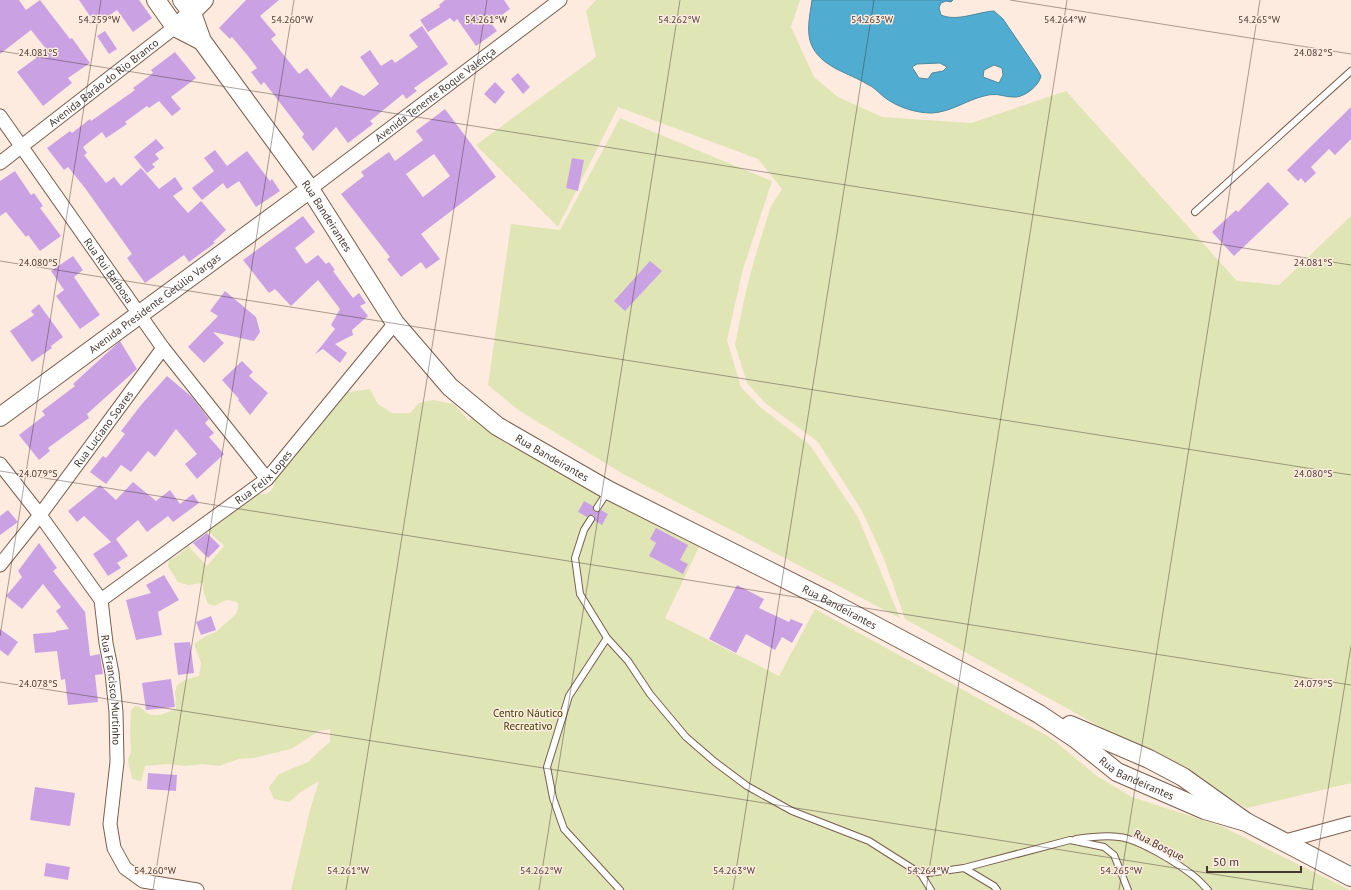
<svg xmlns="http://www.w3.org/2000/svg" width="1351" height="890" font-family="'PT Sans',sans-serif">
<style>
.green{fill:#e0e5b6}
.water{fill:#50acd1;stroke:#4c89a1;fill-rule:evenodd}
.building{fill:#caa2e4;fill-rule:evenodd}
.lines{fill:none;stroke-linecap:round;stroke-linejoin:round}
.lane-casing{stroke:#795e4d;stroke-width:8}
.street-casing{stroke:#795e4d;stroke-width:15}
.secondary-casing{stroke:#795e4d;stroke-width:20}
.lane{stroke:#fff;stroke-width:6}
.street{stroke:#fff;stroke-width:13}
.secondary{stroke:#fff;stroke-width:18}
.ticks{fill:none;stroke:#443830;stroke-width:1;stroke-opacity:0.45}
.labels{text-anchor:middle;stroke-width:3;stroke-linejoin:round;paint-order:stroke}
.street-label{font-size:11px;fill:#443830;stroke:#feebdf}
.park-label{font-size:11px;fill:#3b3e00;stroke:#feebdf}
.ticks-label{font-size:10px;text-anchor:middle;fill:#443830;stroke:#feebdf;stroke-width:3;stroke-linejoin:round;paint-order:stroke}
</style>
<rect width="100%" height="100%" fill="#feebdf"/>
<path class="green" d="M596,0h204l-9,27 23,50 24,20 44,20 89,6 95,-32 171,190 42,4 72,-69v567l-104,25 -342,-189 -21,-60 -22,-48 -44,-69 -53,-39 -18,-20 -12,-38 10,-50 10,-38 16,-51 11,-17 -24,-30 -140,-52 -60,120 -82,-82 120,-88 -10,-46z
M620,118l152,63 -29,88 -16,71 14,47 19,20 50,38 48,72 42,101 -275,-143 -107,-65 -30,-25 23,-161 49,6z
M370,389l8,15 14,9h18l9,-10 14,-3 21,4 15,17 4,-7 227,131 -35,73 114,58 36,-67 236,129 46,38 35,21 89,29 129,64h-1059l19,-80 9,-29 -18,11 -12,10 -15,-3 -5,-12 10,-13 29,-12 9,-9 13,-11v-13l-11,2 -28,18 -37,9 -15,1 -20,7 -17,-2 -16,2 -19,-2 -22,2 -4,15 -9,-2 -4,-19 3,-8 -1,-22 1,-20 4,-4 5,1c12,13 21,8 36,2l-1,-17 2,-7 8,-5 14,-4 2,-13 -7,-19 12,-8 10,-4 20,-18 2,-6v-5c-11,-5 -14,-3 -23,3l-7,-2 -5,-13v-8l-15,2 -11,-3 -3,-7 -6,-8 1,-7 10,-5 9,-9 19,20 17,-20 -19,-18 50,-35c16,4 19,-4 21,-17l72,-84z"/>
<path class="water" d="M812,0h141l-2,2 -5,-1 -5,2 -2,5 2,7c16,7 36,-3 53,-4l9,8 34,50 4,7c-1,3 -2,6 -4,8 -4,6 -16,14 -23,13 -12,0 -16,-5 -30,-1 -17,4 -33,16 -52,17 -17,0 -35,-6 -48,-16 -6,-5 -10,-10 -17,-13 -18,-11 -43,-16 -54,-36 -8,-14 -3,-33 -1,-48zM940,63l7,4 -4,4 -11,2 -4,6 -9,-1 -7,-11 5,-3zM994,65l8,3 1,7 -4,8 -16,-6 1,-7z"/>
<path class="building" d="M0,0h19l7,10 14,-10 30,39 2,-1 18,25 -22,15 4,5 -29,23 -26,-34 30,-22 -16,-20 -31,24z
M79,0h60l13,18 -19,14 -16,-22 -21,15z
M246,0h33l-19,16 16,19 -5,4 28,35 8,-6 24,30 10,-13 23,11 15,-12 -19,-27 10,-7 11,16 11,-7 3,4 23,-16 -9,-12 13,-9 26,38 -34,24 3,3 -11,8 -3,-5 -33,27 3,3 -25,19 -12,-16 -23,24 -11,-14 2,-3 -40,-52 -3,3 -10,-13 6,-4 -9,-12 -16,-19 -2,2 -11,-11z
M445,0h59l6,9 -19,14 6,8 -21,15 -19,-27 -3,3 -4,-4 -22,14 -8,-12 20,-13 -1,-2z
M105,31l12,18 -8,5 -12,-18z
M175,52l21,26 -25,19 10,12 -9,7 -13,-15 -10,7 -2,-2 -22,16 2,2 -21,14 -4,-6 -19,15 4,6 -3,2 22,28 8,-6 7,9 20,-18 18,21 16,-12 8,12 -10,7 15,17 13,-12 25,29 -13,12 2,1 -26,19 -5,-7 -39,28 -18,-25 5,-4 -47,-66 -17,-21 -4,3 -17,-22 23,-17 2,2 18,-14 1,2 44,-31 -2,-2 20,-15 -2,-3z
M518,73l12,14 -7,7 -12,-15z
M495,82l10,10 -10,12 -11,-10z
M1351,107v32l-16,16 -6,-6 -18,18 5,6 -11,10 -4,-5 -3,3 -11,-11z
M445,109l51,68 -75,57 19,25 -14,10 -5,-7 -20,15 -14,-18 3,-2 -49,-63 23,-18 -3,-4 28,-20 6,9 28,-21 -7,-9zM434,154l16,22 -27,21 -17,-23z
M156,139l8,9 -9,6 4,5 -7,5 3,3 -8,6 -13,-16z
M215,150l12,16 20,-15 23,30 2,-2 8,12 -24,16 -17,-26 -12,8 -4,-6 -21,17 -10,-12 22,-17 -10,-13z
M572,158l12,2 -6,31 -12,-3z
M15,171l16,24 3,-2 9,13 -3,2 21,28 -21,15 -12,-16 -2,2 -20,-25 -6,4v-35z
M1268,182l21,22 -55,52 -22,-24 24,-22 2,2z
M303,216l12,16 -20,16 11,16 12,-9 8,9 3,-2 6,8 -2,1 20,27 6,-5 7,10 -6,3 8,10 -16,14 1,5 -18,9 12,9 -7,10 -17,-14 -8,5 20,-25 -4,-4 9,-16 -22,-29 -27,26 -16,-17 -6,4 -26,-33z
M73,256l10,14 -9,7 26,38 -20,14 -24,-33 8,-6 -13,-19z
M650,261l12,10 -37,40 -11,-10z
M225,291l31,26 4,15 -6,9 -41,-9 11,11 -20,20 -16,-16 30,-31 -8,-5z
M39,304l24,33 -12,9 1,2 -20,14 -22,-31 24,-16 -3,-4z
M120,341l17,28 -50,45 2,4 -41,30 2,3 -11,9 -20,-25 26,-20 -3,-4 33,-25 -2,-2z
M242,361l11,11 -4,4 19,17 -18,22 -12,-15 1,-1 -17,-19z
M167,376l25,21 17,22 -4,4 9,10 -5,4 15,17 -27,25 -12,-15 12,-10 -21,-25 -21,28 -7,-6 -17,21 -10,-7 -15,19 -16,-12 13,-16 3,2 19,-24 -4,-3 20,-26z
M133,482l23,19 14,-11 10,14 13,-10 6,9 -26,19 -5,-6 -21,16 -9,-12 -22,19 12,17 -11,7 4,5 -13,8 -15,-22 18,-12 -27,-26 -7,6 -9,-11 32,-26 16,15z
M584,501l9,5v4l2,2h4l2,-2 7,4 -6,11 -7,-4v-4l-2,-2h-4l-2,2 -9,-5z
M8,510l10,12 -18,13v-19z
M656,528l32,17 -8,15 8,4 -5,10 -34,-18 7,-13 -6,-4z
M207,533l13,13 -12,12 -15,-15z
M39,543l18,25 -4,3 32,41 5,44 10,-2 3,20 -8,1 3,27 -30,3 -3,-26 -4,1 -4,-29 -22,2 -2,-19 23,-2v-1l13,-2 -13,-18 5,-4 -18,-23 -21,25 -16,-13 16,-19 -4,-6z
M164,575l15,25 -21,12 4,23 -26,5 -10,-40 25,-7 -5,-8z
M737,585l27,14 -5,9 30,14 2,-3 12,5 -11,19 -10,-6 -7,13 -29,-16 -10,19 -27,-14z
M211,616l5,14 -15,5 -5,-13z
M0,629l18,13 -10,14 -8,-6z
M190,642l4,31 -16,2 -4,-32z
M171,679l4,28 -29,3 -4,-27z
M148,773l29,2 -1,16 -29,-2z
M35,787l40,6 -5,33 -40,-6z
M46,863l24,4 -2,13 -24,-4z"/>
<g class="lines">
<defs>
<path id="lane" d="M1195,212l156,-141
M597,508l11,-17
M591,519l-7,11 -9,28 5,36 27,44 21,23 22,33 36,43 29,25 32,24 45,25 77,30 52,33 10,16
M607,638l-38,58 -22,71 6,31 11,31 56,61
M1076,839c14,-2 29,-4 43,-2 20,2 60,27 76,40 5,4 9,9 13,13
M964,868l106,-28 34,7 10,8 14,35
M921,874l43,-6 30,18 3,4"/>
<g id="street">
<path id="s1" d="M0,116l163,232 104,131"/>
<path id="s2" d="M0,163l175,-136"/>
<path id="s3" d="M310,189l250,-189"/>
<path id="s4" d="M0,464l40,51 61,85 5,43 6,30 4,39 1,50 -7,62 4,24 11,20 18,13 54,9"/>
<path id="s5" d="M0,565l40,-50 123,-167"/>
<path id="s6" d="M101,600l166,-121 128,-156"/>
<path d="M1282,842l69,-19"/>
</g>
<g id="secondary">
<path d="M156,0l19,27 27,14"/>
<path id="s7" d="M182,0l10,13 10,28 108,148 85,134 55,64 47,39 111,64 219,110 169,90 43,24 37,25 41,33 88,38 41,12"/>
<path d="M184,20l20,-20"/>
<path id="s8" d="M0,417l310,-228"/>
<path d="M1070,725l79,34 34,18 63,45 105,55"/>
</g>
</defs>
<use href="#lane" class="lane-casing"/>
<use href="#street" class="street-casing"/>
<use href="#secondary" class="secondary-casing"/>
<use href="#lane" class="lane"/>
<use href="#street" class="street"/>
<use href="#secondary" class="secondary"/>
</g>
<path class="ticks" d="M1010,0l341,54M0,51l1351,214M0,261l1351,214M0,471l1351,214M0,636l101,-636M0,682l1314,208M153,890l141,-890M346,890l141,-890M539,890l141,-890M733,890l141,-890M926,890l141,-890M1119,890l141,-890M1312,890l39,-244"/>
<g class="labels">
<g class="street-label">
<text dy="4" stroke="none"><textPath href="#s2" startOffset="131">Avenida Barão do Rio Branco</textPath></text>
<text dy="4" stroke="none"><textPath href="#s3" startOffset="157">Avenida Tenente Roque Valença</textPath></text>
<text dy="4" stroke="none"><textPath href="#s7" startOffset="261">Rua Bandeirantes</textPath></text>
<text dy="4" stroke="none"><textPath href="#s1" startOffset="189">Rua Rui Barbosa</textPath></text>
<text dy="4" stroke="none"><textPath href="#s8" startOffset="192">Avenida Presidente Getúlio Vargas</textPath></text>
<text dy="4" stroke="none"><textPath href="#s5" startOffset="171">Rua Luciano Soares</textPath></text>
<text dy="4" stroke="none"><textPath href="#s7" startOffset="597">Rua Bandeirantes</textPath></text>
<text dy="4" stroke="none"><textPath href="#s6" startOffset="204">Rua Felix Lopes</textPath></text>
<text dy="4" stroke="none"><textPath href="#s7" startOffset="921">Rua Bandeirantes</textPath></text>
<text dy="4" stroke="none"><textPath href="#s4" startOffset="260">Rua Francisco Murtinho</textPath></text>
<text dy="4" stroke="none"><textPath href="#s7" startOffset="1265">Rua Bandeirantes</textPath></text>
<text transform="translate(1159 845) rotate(27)" y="4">Rua Bosque</text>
</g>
<g class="park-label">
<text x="528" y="717">Centro Náutico<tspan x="528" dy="13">Recreativo</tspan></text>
</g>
</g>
<g class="ticks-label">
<text x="99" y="23">54.259°W</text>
<text x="292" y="23">54.260°W</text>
<text x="486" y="23">54.261°W</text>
<text x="679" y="23">54.262°W</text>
<text x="872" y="23">54.263°W</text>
<text x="1065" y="23">54.264°W</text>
<text x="1259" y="23">54.265°W</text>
<text x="38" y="56">24.081°S</text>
<text x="1313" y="56">24.082°S</text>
<text x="38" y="266">24.080°S</text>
<text x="1313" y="266">24.081°S</text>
<text x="38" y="477">24.079°S</text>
<text x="1313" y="477">24.080°S</text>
<text x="38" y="687">24.078°S</text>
<text x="1313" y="687">24.079°S</text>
<text x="155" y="874">54.260°W</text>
<text x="348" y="874">54.261°W</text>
<text x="541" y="874">54.262°W</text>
<text x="734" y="874">54.263°W</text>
<text x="928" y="874">54.264°W</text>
<text x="1121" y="874">54.265°W</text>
</g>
<path d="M1207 866v6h94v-6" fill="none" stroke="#443830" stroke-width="2"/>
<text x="1213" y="866" font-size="12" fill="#443830" stroke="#feebdf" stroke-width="3" paint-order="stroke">50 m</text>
</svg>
